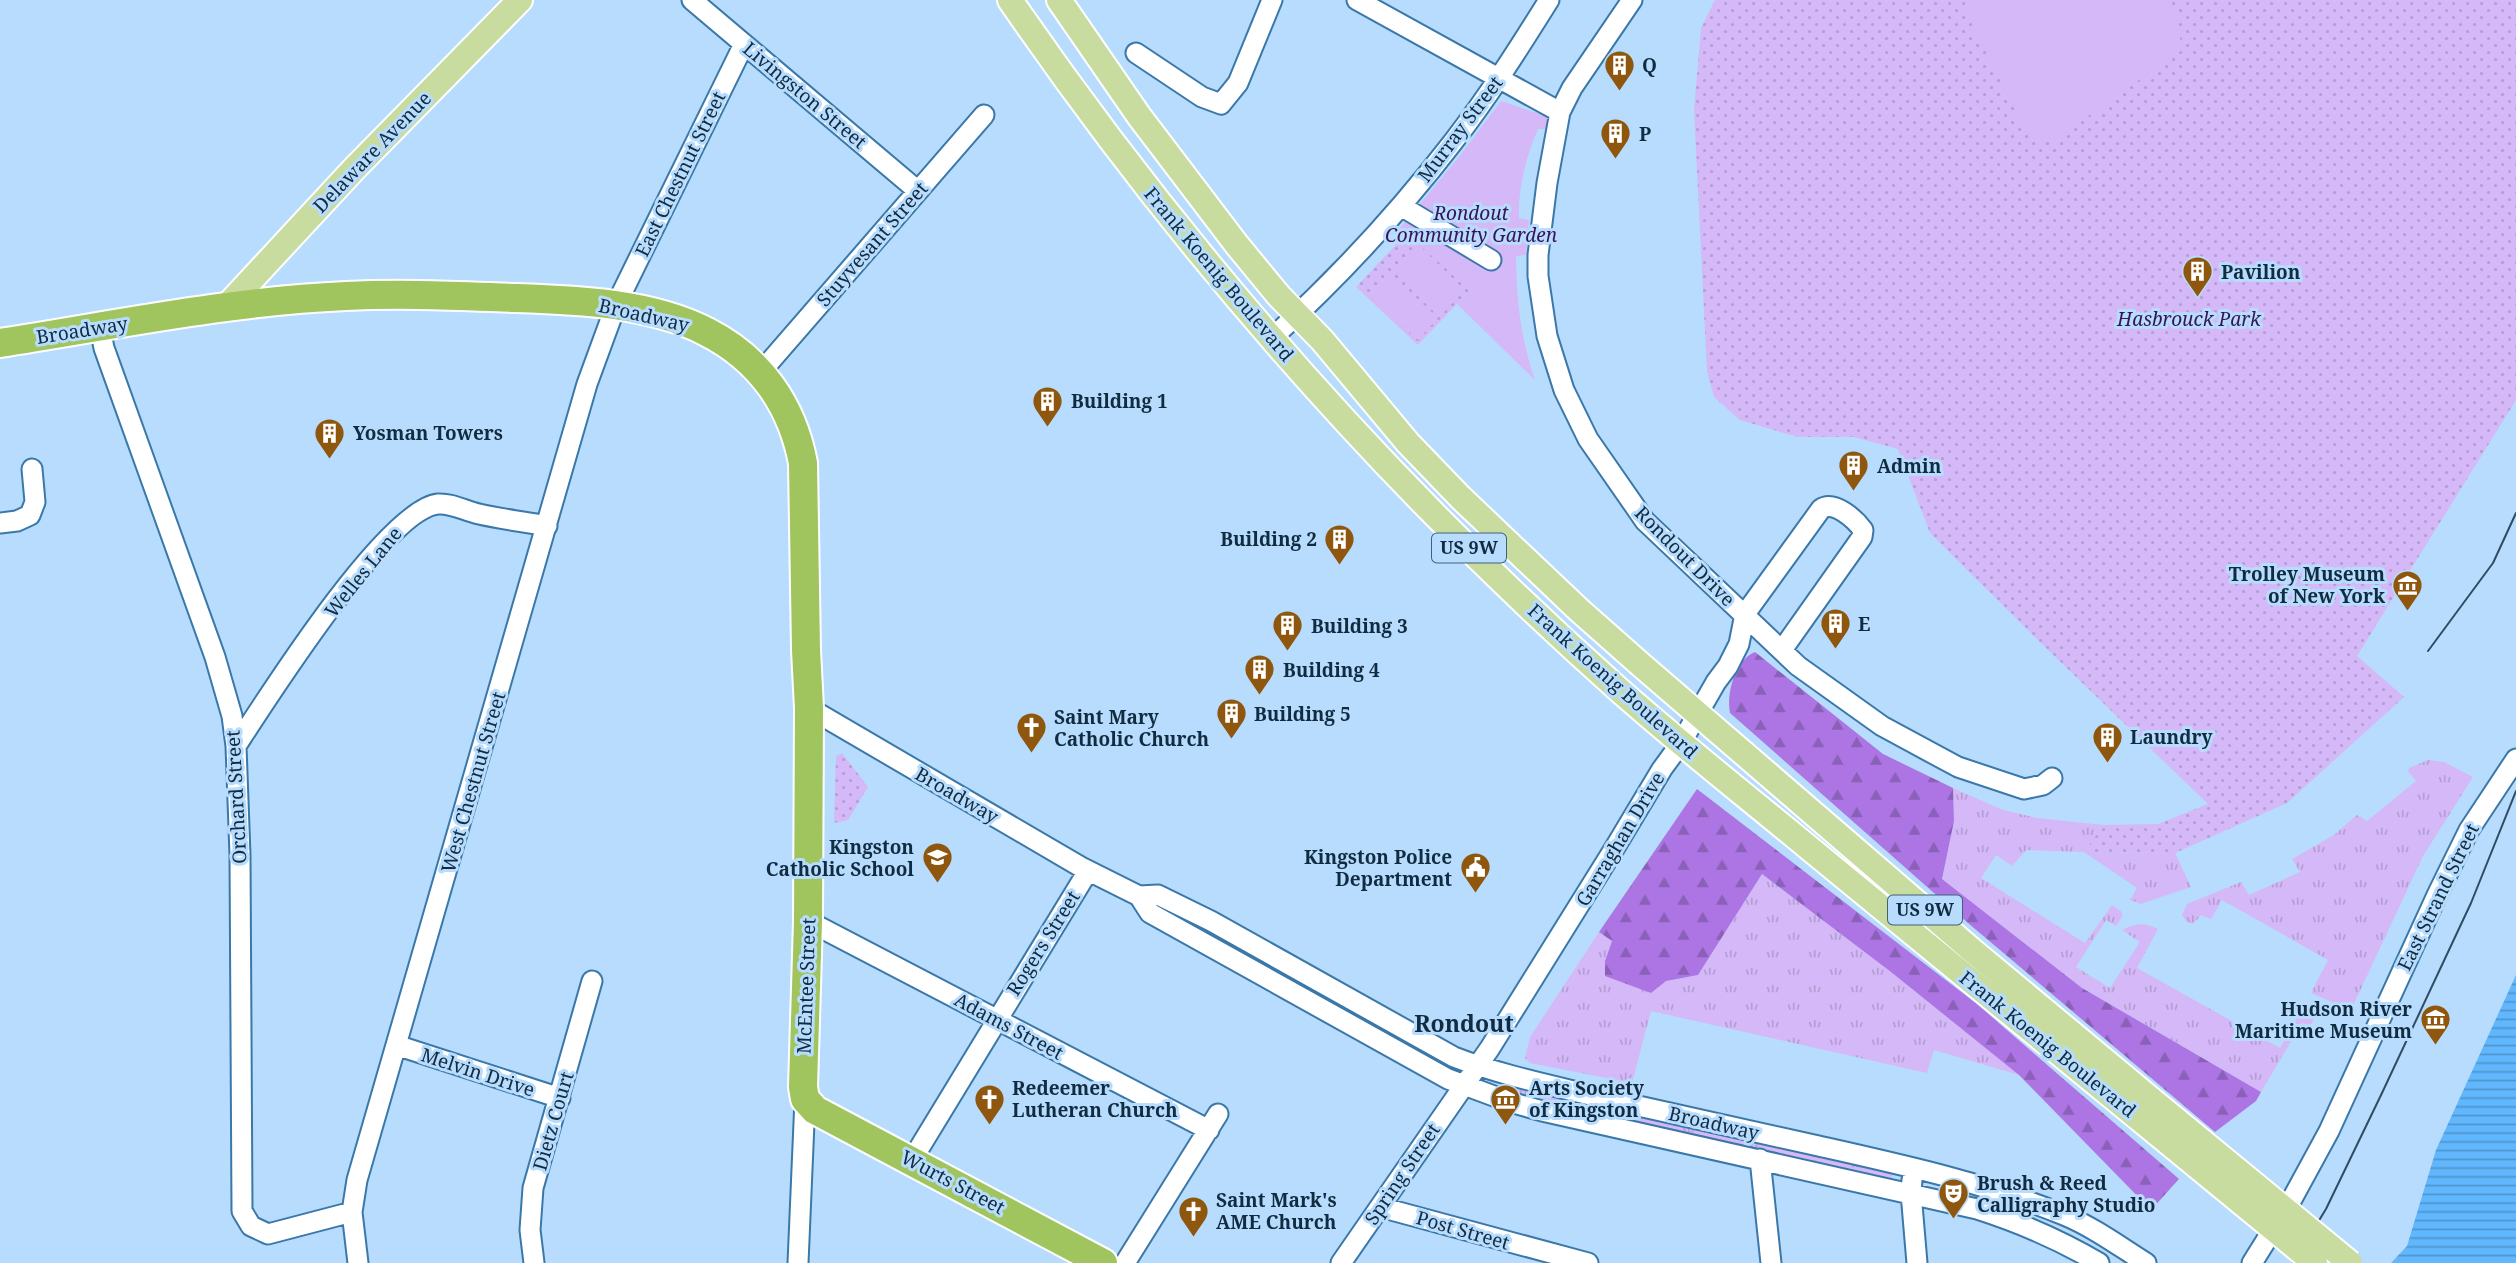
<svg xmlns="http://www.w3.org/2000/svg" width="2516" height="1263" font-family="'Noto Serif',serif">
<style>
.grass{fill:url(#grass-tufts)}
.forest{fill:url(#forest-firs)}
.park{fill:url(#park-dots)}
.garden{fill:#d4b8f7}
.water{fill:url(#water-rules)}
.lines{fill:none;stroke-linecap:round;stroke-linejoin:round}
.minor-casing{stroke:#3a78a9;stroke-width:23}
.major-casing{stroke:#fff;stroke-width:28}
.highway-casing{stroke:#fff;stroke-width:32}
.minor{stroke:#fff;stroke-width:19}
.major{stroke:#c7dc9e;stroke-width:24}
.highway{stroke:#a1c55e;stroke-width:28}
.tram{stroke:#304c63;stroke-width:2}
.major-bridge-casing{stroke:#fff;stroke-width:28;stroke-linecap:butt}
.major-bridge{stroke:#c7dc9e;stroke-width:24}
.labels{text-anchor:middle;stroke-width:6;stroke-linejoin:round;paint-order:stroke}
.shield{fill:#b7dcfd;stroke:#436079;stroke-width:2}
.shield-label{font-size:18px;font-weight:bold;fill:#112b40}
.poi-label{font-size:19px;font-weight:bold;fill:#112b40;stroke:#b7dcfd;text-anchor:start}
.street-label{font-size:19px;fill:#112b40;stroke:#b7dcfd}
.park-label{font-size:19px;font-style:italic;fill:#391357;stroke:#b7dcfd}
.quarter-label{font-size:23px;font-weight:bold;fill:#112b40;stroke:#b7dcfd}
</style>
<defs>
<pattern id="grass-tufts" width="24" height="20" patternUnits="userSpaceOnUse" patternTransform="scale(1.75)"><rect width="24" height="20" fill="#d4b8f7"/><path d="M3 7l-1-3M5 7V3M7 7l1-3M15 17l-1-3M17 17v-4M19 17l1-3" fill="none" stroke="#b59ed5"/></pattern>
<pattern id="forest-firs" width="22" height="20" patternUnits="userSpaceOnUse" patternTransform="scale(1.75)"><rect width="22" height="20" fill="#ac75e3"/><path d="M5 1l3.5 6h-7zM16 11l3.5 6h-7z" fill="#8b60b9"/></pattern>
<pattern id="park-dots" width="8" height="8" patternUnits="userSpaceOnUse" patternTransform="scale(1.75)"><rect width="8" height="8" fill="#d4b8f7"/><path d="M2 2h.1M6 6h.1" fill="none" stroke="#b59ed5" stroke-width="1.8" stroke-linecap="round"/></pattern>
<pattern id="water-rules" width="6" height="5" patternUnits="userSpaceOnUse" patternTransform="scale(1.75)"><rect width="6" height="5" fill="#61b7fd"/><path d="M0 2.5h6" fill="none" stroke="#4f95ce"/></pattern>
</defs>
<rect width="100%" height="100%" fill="#b7dcfd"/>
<path class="grass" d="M2428,760l16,2 29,15 -50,79 -72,154 -40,-17 17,-33 -106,-60 -11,19 -10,-4 -8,9 -6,-2 -5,-7 5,-11 54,-22 8,13 51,-23 -8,-13 42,-24 23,-20 10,6 49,-40 -8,-10 1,-3z
M1953,788l50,22 34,8 67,7 -19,27 90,1 16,34 -50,17 -11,-4 7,-12 -53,-36 -58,-2 -14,16 -16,-11 -15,23 104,65 27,-38 10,7v5l-6,9 -10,-6 -30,47 34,21 30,-46 -18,-12c14,-7 22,-8 36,-1l-21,39 143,80 24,-42 12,7 -4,10 -3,2 -7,-2 -41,69 -179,-104 -140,-109 12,-58z
M1762,874l129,98 128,103 -85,-25 -7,23 -276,-62 -19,72 -102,-20 -5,-5 5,-21 69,-105 13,9 -7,20 46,32 15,-12 32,-6z
M1517,1085l376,86 -2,8 -376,-85z"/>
<path class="forest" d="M1755,652l128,102 70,34 1,33 -12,58 140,109 179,104 -5,9 -41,31 -247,-209 -238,-210c-4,-19 5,-53 25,-61z
M1697,789l280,215 202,175 -28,31 -132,-135 -128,-103 -129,-98 -64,101 -32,6 -15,12 -46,-17v-15l7,-20 -13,-9z"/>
<path class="park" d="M1715,0h801v400l-159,256 47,41 -117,106 -112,50 -91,-1 20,-27 54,-1 50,-20 -164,-158 -114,-113 -32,-84 -44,-12h-56l-58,-17 -26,-23 -7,-26 -13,-261 7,-82z
M1408,232l62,58 -52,55 -62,-58z
M842,753l26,34 -20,33 -14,3 2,-67z"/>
<path class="garden" d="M1974,0h189l14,17 5,33 -128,90 -25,-3 -63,-125z
M1501,101l47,16v12h-10c-12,27 -20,59 -19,89l10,2 -3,35 -10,1c0,41 5,85 19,124l-78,-76 13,-14 -70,-62 59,-71z
M1419,248l46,42 -21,22 -45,-42z
M1393,276l45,42 -20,22 -46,-41z"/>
<path class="water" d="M2516,975v288h-125l16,-17 29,-96z"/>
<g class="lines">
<defs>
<path id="minor" d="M692,0l226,191
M1357,0l203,112
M1632,0l-60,88 -12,24 -13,71 -9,72v21l9,60 17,54 24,49 57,82 153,145 84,60 76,41 66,22 19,-4 9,-7
M1136,53l66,44 19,7 17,-21 34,-83
M1401,206l90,54
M100,328l4,20 111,309 17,59 4,30 4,109 2,356 9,15 17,8 84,-22
M1272,338c65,-59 127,-126 181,-196 35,-45 66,-94 96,-142
M760,373l224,-258
M0,523l17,-2 13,-6 5,-13 -3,-33
M809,708l272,159 58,29 11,17 298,166 62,23 32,9 435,98c44,14 83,31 122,54
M236,746c30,-46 151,-237 202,-242 14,-1 27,7 41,10 22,5 46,8 68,12
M1139,896l19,-1 53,26 243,136c49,19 101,29 153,42 69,16 138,31 207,46 84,19 169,37 250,70 29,12 55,31 82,48
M808,921l401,209
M396,1045l164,53
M1760,1159l11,104
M912,1160l176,-289
M1912,1180l-1,13 6,70
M1380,1207l208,56
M358,1263l-6,-51 5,-32 230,-796 29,-79 128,-261
M534,1263l-4,-33 3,-42 59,-207
M798,1263l7,-164
M1125,1263l93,-149
M1341,1263l149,-215 124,-199 48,-80 19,-26 35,-61 12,-16 11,-22 6,-30 76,-105c13,-9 34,10 42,21l-1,7 -80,113
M2252,1263l40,-64 37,-68 109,-238 31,-63 47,-71"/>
<path id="major" d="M1010,0c174,253 379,485 608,689 62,55 127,106 191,159 109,90 219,179 328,269
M1059,0l80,116 98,129 42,51 43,44 86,103 53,55 118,112 61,54 334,288 179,149
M226,307l128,-138 166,-169"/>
<path id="highway" d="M0,343c115,-18 230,-42 346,-47 57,-3 113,0 170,2 61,2 136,5 191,34 53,27 85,73 96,131l3,187 3,58 -1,213 -5,166 2,12 10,11 288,153"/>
</defs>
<use href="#minor" class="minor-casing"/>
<use href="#major" class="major-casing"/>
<use href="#highway" class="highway-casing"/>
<use href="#minor" class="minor"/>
<use href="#major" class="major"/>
<use href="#highway" class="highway"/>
<path class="tram" d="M2428,651l65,-88 23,-50
M2293,1263l33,-54 56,-116 89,-190 45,-112"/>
<defs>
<path id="major-bridge" d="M2153,1101l197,162
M2137,1117l178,146"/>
</defs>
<use href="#major-bridge" class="major-bridge-casing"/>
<use href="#major-bridge" class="major-bridge"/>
</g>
<defs>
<symbol id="building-pin" viewBox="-11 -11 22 30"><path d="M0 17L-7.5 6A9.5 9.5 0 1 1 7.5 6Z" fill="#8f560e" stroke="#b7dcfd"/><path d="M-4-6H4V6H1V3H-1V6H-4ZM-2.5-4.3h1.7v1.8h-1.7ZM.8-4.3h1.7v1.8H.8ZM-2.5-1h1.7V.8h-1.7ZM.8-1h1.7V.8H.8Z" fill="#fff"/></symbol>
<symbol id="museum-pin" viewBox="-11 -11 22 30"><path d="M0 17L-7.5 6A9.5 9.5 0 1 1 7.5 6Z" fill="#8f560e" stroke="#b7dcfd"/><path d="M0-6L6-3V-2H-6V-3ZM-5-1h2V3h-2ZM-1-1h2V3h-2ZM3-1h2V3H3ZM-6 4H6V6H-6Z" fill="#fff"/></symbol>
<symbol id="church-pin" viewBox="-11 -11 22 30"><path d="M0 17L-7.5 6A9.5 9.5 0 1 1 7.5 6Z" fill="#8f560e" stroke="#b7dcfd"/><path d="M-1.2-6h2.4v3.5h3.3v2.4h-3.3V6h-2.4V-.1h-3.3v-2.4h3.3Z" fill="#fff"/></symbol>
<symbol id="school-pin" viewBox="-11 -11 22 30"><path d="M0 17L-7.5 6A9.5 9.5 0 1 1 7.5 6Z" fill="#8f560e" stroke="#b7dcfd"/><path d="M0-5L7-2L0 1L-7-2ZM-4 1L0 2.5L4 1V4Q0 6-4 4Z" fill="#fff"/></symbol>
<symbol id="civic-pin" viewBox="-11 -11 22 30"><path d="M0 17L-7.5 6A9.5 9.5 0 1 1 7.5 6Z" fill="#8f560e" stroke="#b7dcfd"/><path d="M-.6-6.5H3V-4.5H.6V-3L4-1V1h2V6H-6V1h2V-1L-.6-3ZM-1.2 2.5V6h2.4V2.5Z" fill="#fff"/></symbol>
<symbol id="theatre-pin" viewBox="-11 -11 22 30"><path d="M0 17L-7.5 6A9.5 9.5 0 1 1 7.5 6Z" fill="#8f560e" stroke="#b7dcfd"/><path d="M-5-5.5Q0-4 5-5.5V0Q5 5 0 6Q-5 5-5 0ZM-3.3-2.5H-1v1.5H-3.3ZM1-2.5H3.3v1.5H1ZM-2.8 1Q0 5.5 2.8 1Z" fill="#fff"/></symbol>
</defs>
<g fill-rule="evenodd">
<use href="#building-pin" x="1602" y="48" width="35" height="47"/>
<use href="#building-pin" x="1598" y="116" width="35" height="47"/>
<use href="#building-pin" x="2180" y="254" width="35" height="47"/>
<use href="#building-pin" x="1030" y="384" width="35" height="47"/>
<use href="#building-pin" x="312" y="416" width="35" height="47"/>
<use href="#building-pin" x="1836" y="448" width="35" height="47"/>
<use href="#building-pin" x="1322" y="522" width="35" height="47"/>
<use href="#museum-pin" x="2390" y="568" width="35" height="47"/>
<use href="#building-pin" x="1818" y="606" width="35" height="47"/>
<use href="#building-pin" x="1270" y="608" width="35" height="47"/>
<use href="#building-pin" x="1242" y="652" width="35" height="47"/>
<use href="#building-pin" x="1214" y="696" width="35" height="47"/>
<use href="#church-pin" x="1014" y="710" width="35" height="47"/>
<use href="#building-pin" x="2090" y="720" width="35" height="47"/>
<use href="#school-pin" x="920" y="840" width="35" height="47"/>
<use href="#civic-pin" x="1458" y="850" width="35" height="47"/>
<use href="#museum-pin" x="2418" y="1002" width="35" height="47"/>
<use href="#church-pin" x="972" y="1082" width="35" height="47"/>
<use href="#museum-pin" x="1488" y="1082" width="35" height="47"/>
<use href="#theatre-pin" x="1936" y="1176" width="35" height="47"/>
<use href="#church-pin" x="1176" y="1194" width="35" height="47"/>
</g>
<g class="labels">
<g class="shield">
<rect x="1432" y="533.5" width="74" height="29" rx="5"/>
<rect x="1888" y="895.5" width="74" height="29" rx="5"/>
</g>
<g class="shield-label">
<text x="1469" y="554">US 9W</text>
<text x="1925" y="916">US 9W</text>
</g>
<g class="poi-label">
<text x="1642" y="72">Q</text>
<text x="1639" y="141">P</text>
<text x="2221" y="279">Pavilion</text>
<text x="1071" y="408">Building 1</text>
<text x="353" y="440">Yosman Towers</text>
<text x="1877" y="473">Admin</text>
<text x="1317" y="546" text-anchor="end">Building 2</text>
<text x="2385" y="581" text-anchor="end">Trolley Museum<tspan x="2385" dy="22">of New York</tspan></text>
<text x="1858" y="631">E</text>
<text x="1311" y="633">Building 3</text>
<text x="1283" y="677">Building 4</text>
<text x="1254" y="721">Building 5</text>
<text x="1054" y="724">Saint Mary<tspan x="1054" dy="22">Catholic Church</tspan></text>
<text x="2130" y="744">Laundry</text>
<text x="914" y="854" text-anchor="end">Kingston<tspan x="914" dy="22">Catholic School</tspan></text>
<text x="1452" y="864" text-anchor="end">Kingston Police<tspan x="1452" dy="22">Department</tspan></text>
<text x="2412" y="1016" text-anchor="end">Hudson River<tspan x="2412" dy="22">Maritime Museum</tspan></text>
<text x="1012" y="1095">Redeemer<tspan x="1012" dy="22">Lutheran Church</tspan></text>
<text x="1529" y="1095">Arts Society<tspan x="1529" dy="22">of Kingston</tspan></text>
<text x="1977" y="1190">Brush &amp; Reed<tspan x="1977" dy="22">Calligraphy Studio</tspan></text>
<text x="1216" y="1207">Saint Mark's<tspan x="1216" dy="22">AME Church</tspan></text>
</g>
<g class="street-label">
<text transform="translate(805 95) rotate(40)" y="7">Livingston Street</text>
<text transform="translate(1460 129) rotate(-53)" y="7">Murray Street</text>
<text transform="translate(372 152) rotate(-46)" y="7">Delaware Avenue</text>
<text transform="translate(680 174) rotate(-64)" y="7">East Chestnut Street</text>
<text transform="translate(872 244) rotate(-49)" y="7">Stuyvesant Street</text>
<text transform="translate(1219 274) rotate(50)" y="7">Frank Koenig Boulevard</text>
<text transform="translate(644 315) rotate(13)" y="7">Broadway</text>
<text transform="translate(82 330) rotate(-9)" y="7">Broadway</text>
<text transform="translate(1685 556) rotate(45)" y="7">Rondout Drive</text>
<text transform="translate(363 572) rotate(-51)" y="7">Welles Lane</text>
<text transform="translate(1613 681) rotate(42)" y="7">Frank Koenig Boulevard</text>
<text transform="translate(473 782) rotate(-74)" y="7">West Chestnut Street</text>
<text transform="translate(957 795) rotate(30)" y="7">Broadway</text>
<text transform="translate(236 797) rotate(-93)" y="7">Orchard Street</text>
<text transform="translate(1620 839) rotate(-59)" y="7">Garraghan Drive</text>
<text transform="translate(2438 897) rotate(-64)" y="7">East Strand Street</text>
<text transform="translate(1043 943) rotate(-58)" y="7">Rogers Street</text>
<text transform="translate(806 986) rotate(-88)" y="7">McEntee Street</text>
<text transform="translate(1009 1026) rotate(28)" y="7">Adams Street</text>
<text transform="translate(2048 1044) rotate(39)" y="7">Frank Koenig Boulevard</text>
<text transform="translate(478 1072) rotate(18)" y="7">Melvin Drive</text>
<text transform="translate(553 1121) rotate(-74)" y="7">Dietz Court</text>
<text transform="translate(1714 1123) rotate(13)" y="7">Broadway</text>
<text transform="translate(1402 1174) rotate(-56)" y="7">Spring Street</text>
<text transform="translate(953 1182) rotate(28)" y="7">Wurts Street</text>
<text transform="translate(1463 1230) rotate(16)" y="7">Post Street</text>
</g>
<g class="park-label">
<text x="1471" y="220">Rondout<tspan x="1471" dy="22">Community Garden</tspan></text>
<text x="2189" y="326">Hasbrouck Park</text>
</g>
<g class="quarter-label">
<text x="1464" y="1032">Rondout</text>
</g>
</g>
</svg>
